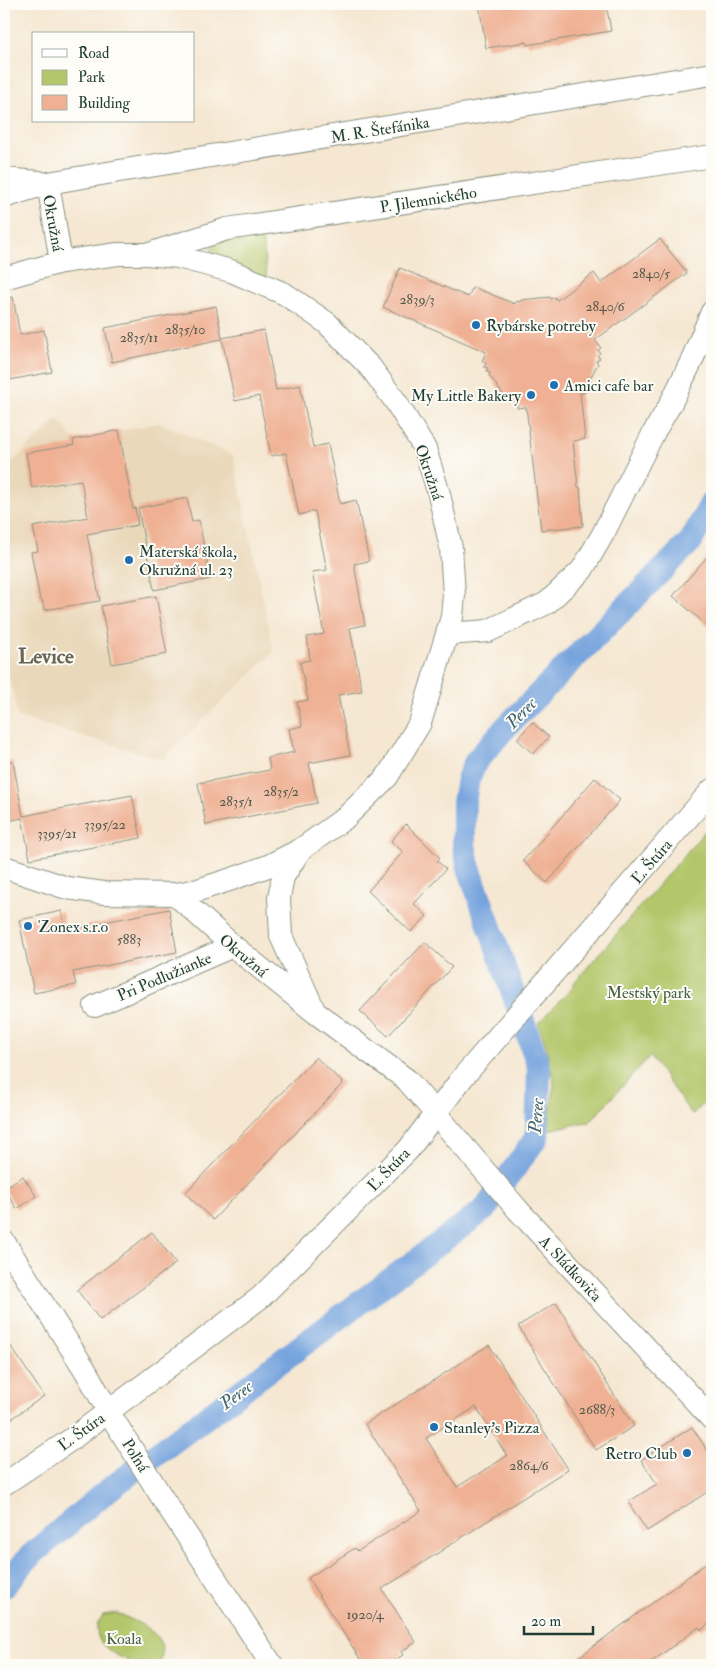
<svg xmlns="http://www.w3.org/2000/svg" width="716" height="1669" font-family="'IM FELL Double Pica',serif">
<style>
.built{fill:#ead8ba}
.green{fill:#b3c669;stroke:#69824e}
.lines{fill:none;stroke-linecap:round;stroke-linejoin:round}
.canal{stroke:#74a3dd;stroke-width:24}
.building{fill:#efb093;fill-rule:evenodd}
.minor-casing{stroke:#8a9282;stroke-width:24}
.minor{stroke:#fff;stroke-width:22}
.poi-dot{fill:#1f6fb2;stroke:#fdfcf7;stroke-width:2}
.labels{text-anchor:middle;stroke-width:4;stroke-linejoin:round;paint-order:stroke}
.number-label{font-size:14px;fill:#535a4c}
.street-label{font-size:16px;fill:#1f3d34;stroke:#fdfcf7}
.poi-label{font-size:16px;fill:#1f3d34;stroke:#fdfcf7;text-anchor:start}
.park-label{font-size:16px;fill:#445f41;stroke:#fdfcf7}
.water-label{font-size:18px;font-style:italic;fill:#3d616f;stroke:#fdfcf7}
.district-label{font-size:21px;font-weight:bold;fill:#686555;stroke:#fdfcf7}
</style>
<rect width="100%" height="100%" fill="#fdfcf7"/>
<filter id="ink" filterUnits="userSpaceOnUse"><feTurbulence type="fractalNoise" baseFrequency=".02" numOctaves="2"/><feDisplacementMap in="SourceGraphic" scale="10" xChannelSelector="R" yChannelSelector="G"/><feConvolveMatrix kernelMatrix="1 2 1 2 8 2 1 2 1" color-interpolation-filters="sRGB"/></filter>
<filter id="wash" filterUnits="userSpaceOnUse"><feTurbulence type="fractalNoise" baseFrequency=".0096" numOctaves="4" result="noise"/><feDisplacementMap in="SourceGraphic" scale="20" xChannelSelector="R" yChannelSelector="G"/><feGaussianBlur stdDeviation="1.12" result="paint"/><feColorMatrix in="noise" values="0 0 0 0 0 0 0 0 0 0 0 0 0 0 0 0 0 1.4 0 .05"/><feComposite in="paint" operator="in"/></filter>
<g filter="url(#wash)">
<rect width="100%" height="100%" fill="#f5e7d1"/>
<path class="built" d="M58,419l16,21 85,-17 74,32 41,197 -112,107 -144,-42 -14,-66v-182z"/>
<path class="green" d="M262,236l5,42 -52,-19 -4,-9 4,-7z
M712,823v273l-20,19 -42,-59 -61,67 -2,-1 -39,8 6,-46 -7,-34 -9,-27 34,-35 1,-4z
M117,1613c22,10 54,21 43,50 -17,6 -51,-7 -60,-22 -3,-4 -3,-11 -3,-16l6,-10z"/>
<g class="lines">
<path class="canal" d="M4,1586l25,-29 74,-63 382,-285 52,-72 2,-70 -70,-199 -5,-23v-43l4,-23 8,-18 30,-34 185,-186 21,-39"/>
</g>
<g id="blocks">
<path class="building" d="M479,4h127l5,27 -84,14v-3l-41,6z
M660,239l27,34 -92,67 6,8 -3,2 2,3 -3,3 3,2 -4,3 2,2 -13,26 -1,4h-4l5,46 -12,2 5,46h2l3,39 -42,4 -15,-123 -9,1v-4h-4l-1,-4 -4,1 -1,-4h-2l-16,-22 1,-2 -4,-2 2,-3 -4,-1 2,-4 -4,-2 4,-9 -103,-45 17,-39 68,29 5,-10 42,17 2,-3 3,1 1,-2 29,-3 1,2 3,-2 3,3 37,-27 7,10z
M13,297l7,38 24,-5 8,42 -48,9v-83z
M216,306l6,32 42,-8 12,60 24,-5 13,62 15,-3 12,60 16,-4 13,61 -15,3 11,61 -15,3 12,63 -24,4 12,60 -41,8 8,40 -111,22 -8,-42 72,-13 -2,-12 26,-6 -5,-23 13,-3 -5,-24 11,-2 -8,-38 10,-2 -3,-23 17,-3 -12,-62 15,-2 -12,-59 -16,4 -13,-62 -15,3 -12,-60 -24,5 -13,-62 -110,23 -7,-34z
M119,430l14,79 2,-1 3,17 -51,9 13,67 -56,9 -2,-10h-2l-9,-48 7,-1 -5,-24 55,-10 -7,-37 -49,8 -6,-35 48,-8 -1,-5z
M187,498l5,24 7,-2 11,59 -56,11 -16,-82z
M712,551v79l-39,-34z
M156,596l11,58 -55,10 -11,-58z
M532,722l17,15 -16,17 -16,-15z
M13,761l10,55 109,-21 9,43 -111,21 -8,-41 -18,4v-60z
M595,778l25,22 -73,83 -24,-22z
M406,824l34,34 -3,3 9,8 -32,35 13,12 -16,16 -43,-41 35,-39 -12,-11z
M169,909l8,43 -104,20 3,13 -42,8 -15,-73 43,-9 3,19z
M425,942l27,25 -64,69 -28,-25z
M316,1057l27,26 -130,137 -28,-27z
M23,1176l13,20 -19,13 -13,-21z
M152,1232l24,31 -76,57 -23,-30z
M556,1303l78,123 -38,24 -78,-124z
M4,1336l40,60 -40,28z
M489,1345l79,124 -186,120 34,53 -15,10 2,3 -16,10h-23l-56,-87 47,-30 3,3 63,-40 -56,-87zM476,1407l31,49 -50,31 -31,-49z
M692,1427l20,31v31l-65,42 -19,-29 29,-18 -16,-24z
M712,1559v62l-11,9 -2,-3 -52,38h-79z"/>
</g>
</g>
<g filter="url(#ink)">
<use href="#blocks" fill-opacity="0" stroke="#8a9282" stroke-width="1"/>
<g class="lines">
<defs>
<path id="minor" d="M4,179l35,3
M48,183l13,79
M4,197l44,-14 41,-7 623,-102
M155,252l72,-23 485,-73
M4,278l57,-16 57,-8h29l31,3 53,14 54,23 42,29 44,45 25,34 29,47 14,45 12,54 3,47 -2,22 -32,106 -33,54 -42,41 -45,32 -32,16 -36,13 -34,11 -23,4 -71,-1 -37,-5 -63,-21
M447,634l41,-3 59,-28 35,-33 21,-36 51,-102 16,-27 21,-43 21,-50
M300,850l-17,27 -4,21 2,38 32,72
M175,894l58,52 83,67 91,67 111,130 194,209
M95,1006l138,-60
M4,1242l83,131 21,38 55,88 109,166
M4,1484l65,-43 192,-144 147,-147 55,-73 249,-287"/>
</defs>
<use href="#minor" class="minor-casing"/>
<use href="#minor" class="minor"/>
</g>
</g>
<g class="poi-dot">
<circle cx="476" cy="325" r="5"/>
<circle cx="554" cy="385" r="5"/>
<circle cx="531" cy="395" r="5"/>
<circle cx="129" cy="560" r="5"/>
<circle cx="28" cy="926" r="5"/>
<circle cx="434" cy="1427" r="5"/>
<circle cx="687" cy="1453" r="5"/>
</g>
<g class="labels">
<g class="number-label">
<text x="651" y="278">2840/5</text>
<text x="417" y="304">2839/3</text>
<text x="605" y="311">2840/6</text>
<text x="185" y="334">2835/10</text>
<text x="139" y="342">2835/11</text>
<text x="281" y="796">2835/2</text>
<text x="236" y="806">2835/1</text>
<text x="105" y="829">3395/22</text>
<text x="57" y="838">3395/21</text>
<text x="129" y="944">5883</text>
<text x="597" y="1414">2688/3</text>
<text x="529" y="1470">2864/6</text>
<text x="365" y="1619">1920/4</text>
</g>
<g class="street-label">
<text transform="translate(380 129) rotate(-9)" y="6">M. R. Štefánika</text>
<text transform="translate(428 199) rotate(-9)" y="6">P. Jilemnického</text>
<text transform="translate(54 223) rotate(80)" y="6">Okružná</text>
<text transform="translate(430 472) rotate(71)" y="6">Okružná</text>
<text transform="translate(651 861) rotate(-49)" y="6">Ľ. Štúra</text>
<text transform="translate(244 955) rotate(40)" y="6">Okružná</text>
<text transform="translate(164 976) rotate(-23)" y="6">Pri Podlužianke</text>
<text transform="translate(388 1169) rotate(-46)" y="6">Ľ. Štúra</text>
<text transform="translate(571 1268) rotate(47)" y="6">A. Sládkoviča</text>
<text transform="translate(81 1431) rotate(-36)" y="6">Ľ. Štúra</text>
<text transform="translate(136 1455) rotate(58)" y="6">Poľná</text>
</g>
<g class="poi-label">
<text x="486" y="331">Rybárske potreby</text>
<text x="564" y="391">Amici cafe bar</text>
<text x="521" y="401" text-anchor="end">My Little Bakery</text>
<text x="139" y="557">Materská škola,<tspan x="139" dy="18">Okružná ul. 23</tspan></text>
<text x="38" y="932">Zonex s.r.o</text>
<text x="444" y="1433">Stanley's Pizza</text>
<text x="677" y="1459" text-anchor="end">Retro Club</text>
</g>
<g class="park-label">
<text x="649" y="998">Mestský park</text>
<text x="124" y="1644">Koala</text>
</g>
<g class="water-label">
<text transform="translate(521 713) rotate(-46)" y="6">Perec</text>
<text transform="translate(536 1116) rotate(-85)" y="6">Perec</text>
<text transform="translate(236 1395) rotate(-37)" y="6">Perec</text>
</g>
<g class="district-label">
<text x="46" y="663">Levice</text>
</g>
</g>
<rect width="716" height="1669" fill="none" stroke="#fdfcf7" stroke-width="20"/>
<rect x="32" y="32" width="162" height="90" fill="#fdfcf7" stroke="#a4b0a9"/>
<rect x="42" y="49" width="25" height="8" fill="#ffffff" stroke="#a4b0a9"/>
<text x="78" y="58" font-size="15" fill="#1f3d34">Road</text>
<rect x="42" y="70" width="25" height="15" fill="#b3c669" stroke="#a4b0a9"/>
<text x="78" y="82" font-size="15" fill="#1f3d34">Park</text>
<rect x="42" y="95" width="25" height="15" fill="#efb093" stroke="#a4b0a9"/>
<text x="78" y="108" font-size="15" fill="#1f3d34">Building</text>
<path d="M524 1626v8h69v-8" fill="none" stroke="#1f3d34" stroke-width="2.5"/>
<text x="531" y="1626" font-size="15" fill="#1f3d34" stroke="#fdfcf7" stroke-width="4" paint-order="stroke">20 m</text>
</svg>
